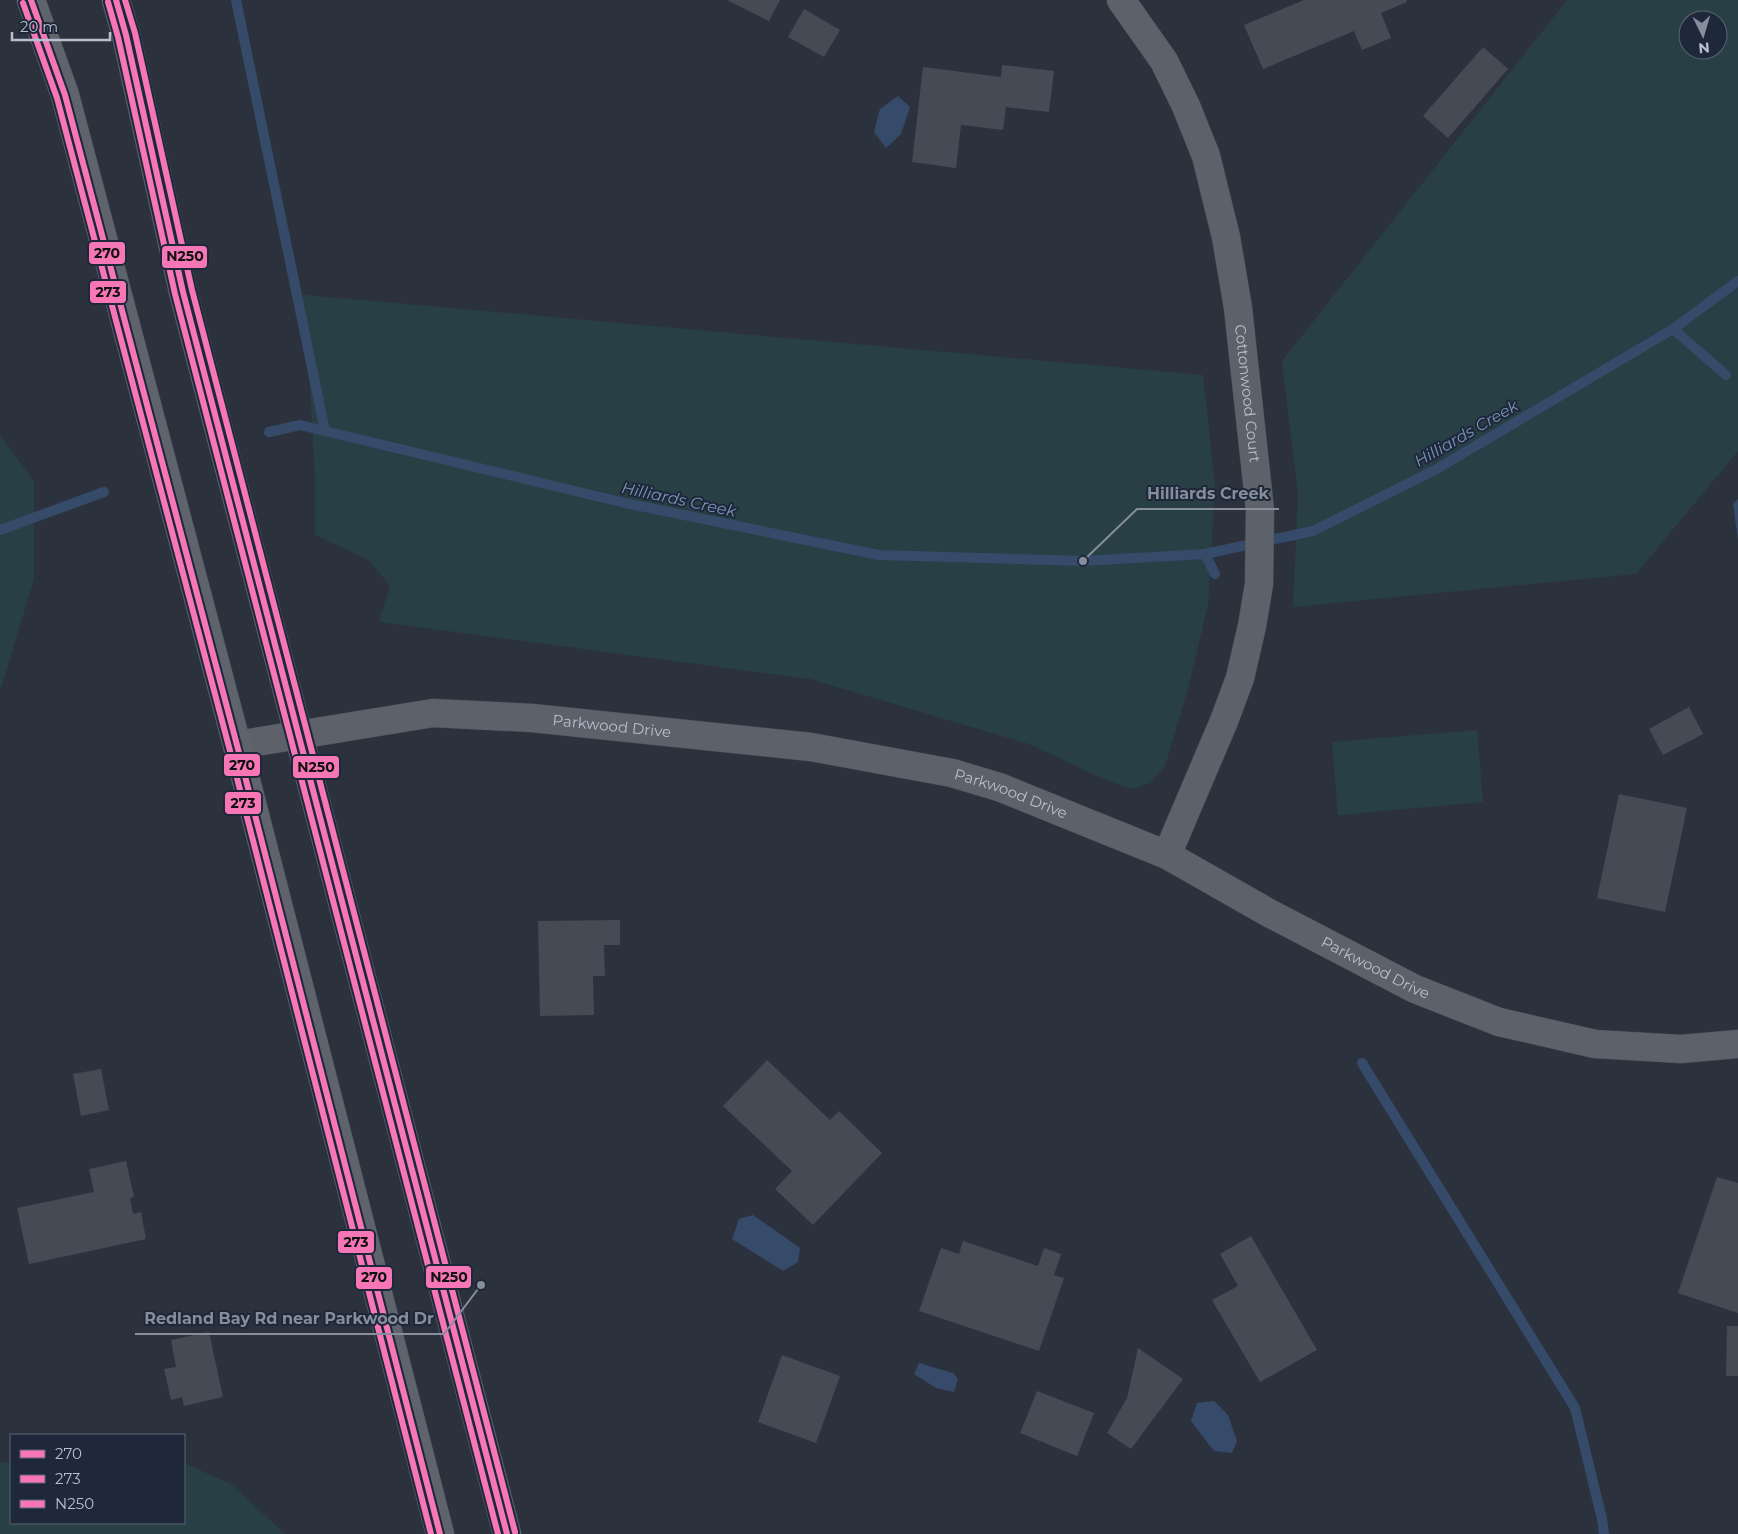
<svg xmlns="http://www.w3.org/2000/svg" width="1738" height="1534" font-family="Montserrat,sans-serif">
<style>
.green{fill:#283f45;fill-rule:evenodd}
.water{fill:#364a6a}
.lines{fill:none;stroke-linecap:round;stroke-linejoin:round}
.stream{stroke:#364a6a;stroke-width:10}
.building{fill:#454b54}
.minor-casing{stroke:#494e56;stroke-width:29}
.major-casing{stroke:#4a4f5a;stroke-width:29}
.minor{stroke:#5d626a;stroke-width:28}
.major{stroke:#5f646c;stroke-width:28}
.bus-1-casing{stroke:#1e283a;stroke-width:10}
.bus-2-casing{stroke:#1e283a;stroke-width:10}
.bus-3-casing{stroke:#1e283a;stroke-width:10}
.bus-1{stroke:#f676b6;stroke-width:6}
.bus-2{stroke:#f676b6;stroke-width:6}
.bus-3{stroke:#f676b6;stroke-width:6}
.labels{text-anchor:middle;stroke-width:4;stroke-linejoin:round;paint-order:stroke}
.street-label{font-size:15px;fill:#b7bfce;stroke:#1e283a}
.water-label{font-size:16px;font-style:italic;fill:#7c93b8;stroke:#1e283a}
.leader{fill:none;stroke:#868e9b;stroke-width:2}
.callout-dot{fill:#868e9b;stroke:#1e283a;stroke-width:2}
.callout-label{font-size:16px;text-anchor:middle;font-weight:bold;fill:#868e9b;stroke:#1e283a;stroke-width:4;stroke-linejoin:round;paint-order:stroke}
.line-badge{stroke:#1e283a;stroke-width:2}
.pale-badge-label{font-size:14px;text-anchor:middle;font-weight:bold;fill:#111}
</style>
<rect width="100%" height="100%" fill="#2c323d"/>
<path class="green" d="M1567,0h171v451l-102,123 -343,33 5,-113 -16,-133zM1688,20h30v30h-30z
M294,294l909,81 12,110 -7,120 -20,83 -23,78 -15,17 -19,6 -25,-9 -77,-36 -219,-65 -431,-57 11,-36 -21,-26 -54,-25v-58l-6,-106z
M0,435l34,46v98l-34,112z
M1477,730l6,72 -145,13 -6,-73z
M0,1462l11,1v60h173v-60l47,21 54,50h-285z"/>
<path class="water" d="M898,96l12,11 -9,27 -15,14 -12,-16 6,-23z
M1738,499v41l-5,-36z
M753,1215l47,33 -2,14 -15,9 -51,-32 7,-20z
M919,1363l34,10 5,6 -4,13 -18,-4 -22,-14z
M1214,1401l14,14 9,26 -5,12 -18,-2 -23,-30 6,-18z"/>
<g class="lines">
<path class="stream" d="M236,0l89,431
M1673,329l53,46
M269,432l31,-7 325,78 254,52 204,6 122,-7 108,-23 122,-61 238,-141 65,-48
M0,530l104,-38
M1205,554l10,20
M1362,1063l213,345 27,111 2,15"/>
</g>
<path class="building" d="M727,0h53l-11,21z
M1304,0h102l1,2 -26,11 10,25 -29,12 -8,-19 -91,38 -19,-44z
M804,9l36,21 -16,27 -36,-20z
M1483,47l25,22 -60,69 -25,-22z
M1002,65l52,6 -5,41 -43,-5 -3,23 -42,-5 -5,43 -44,-6 11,-95 78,10z
M1689,707l14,27 -40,21 -14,-26z
M1619,794l68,14 -22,104 -68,-14z
M620,920v25h-16l1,31h-12l1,39 -54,1 -2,-95z
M767,1060l63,60 9,-9 43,42 -69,72 -38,-36 17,-18 -69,-65z
M101,1069l8,41 -28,6 -8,-42z
M126,1161l8,36 -4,1 3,16 8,-2 5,27 -117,25 -12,-56 77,-16 -5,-23z
M1717,1177l21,6v130l-60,-20z
M1251,1236l66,114 -57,32 -48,-82 26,-14 -18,-32z
M963,1241l75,25 6,-18 17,6 -7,21 10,3 -25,73 -120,-40 22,-63 18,6z
M1727,1326h11v50h-12z
M209,1332l14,65 -39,9 -2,-9 -11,3 -7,-31 12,-2 -5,-27z
M1138,1348l45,31 -52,70 -24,-16 20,-35z
M782,1355l58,21 -24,67 -58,-21z
M1037,1391l57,22 -17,43 -57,-23z"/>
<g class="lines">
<defs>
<g id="minor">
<path id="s1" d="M1121,0l43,61 22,45 20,50 20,81 12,71 22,202 -1,74 -7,42 -12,52 -16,43 -57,134"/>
<path id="s2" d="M237,745l196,-32 99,5 279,29 141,26 47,14 168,68 102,58 146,76 84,33 96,22 86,5 57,-5"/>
</g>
<path id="major" d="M31,0l34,95 172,650 203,789
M116,0l10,35 57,257 324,1242"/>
</defs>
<use href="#minor" class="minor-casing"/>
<use href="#major" class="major-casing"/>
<use href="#minor" class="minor"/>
<use href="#major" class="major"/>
<defs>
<path id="bus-1" d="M31,0l34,95 172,650 203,789
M116,0l10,35 57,257 324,1242"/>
<path id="bus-2" d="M108,2l10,35 57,257 323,1240
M23,3l34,95 172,649 202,787"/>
<path id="bus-3" d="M125,0l10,33 57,257 323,1242"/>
</defs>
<use href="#bus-1" class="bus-1-casing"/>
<use href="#bus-2" class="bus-2-casing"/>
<use href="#bus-3" class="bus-3-casing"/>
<use href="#bus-1" class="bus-1"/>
<use href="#bus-2" class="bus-2"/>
<use href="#bus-3" class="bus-3"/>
</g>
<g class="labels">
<g class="street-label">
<text dy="5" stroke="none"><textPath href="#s1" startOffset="420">Cottonwood Court</textPath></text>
<text dy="5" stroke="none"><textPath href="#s2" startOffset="378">Parkwood Drive</textPath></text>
<text dy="5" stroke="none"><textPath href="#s2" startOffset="784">Parkwood Drive</textPath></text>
<text dy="5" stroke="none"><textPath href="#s2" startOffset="1189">Parkwood Drive</textPath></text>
</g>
<g class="water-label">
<text transform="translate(1466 433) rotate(-30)" y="6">Hilliards Creek</text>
<text transform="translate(679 499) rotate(12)" y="6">Hilliards Creek</text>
</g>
</g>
<path class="leader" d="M1083 561L1137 509H1279M481 1285L444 1334H135"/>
<g class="callout-dot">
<circle cx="1083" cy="561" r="5"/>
<circle cx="481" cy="1285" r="5"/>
</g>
<g class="callout-label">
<text x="1208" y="499">Hilliards Creek</text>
<text x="289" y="1324">Redland Bay Rd near Parkwood Dr</text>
</g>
<g class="line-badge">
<rect x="88" y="241" width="38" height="24" rx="5" fill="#f676b6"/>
<rect x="161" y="245" width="47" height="24" rx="5" fill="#f676b6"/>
<rect x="89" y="280" width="38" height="24" rx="5" fill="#f676b6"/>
<rect x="223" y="753" width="38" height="24" rx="5" fill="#f676b6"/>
<rect x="292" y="755" width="48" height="24" rx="5" fill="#f676b6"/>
<rect x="224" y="791" width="38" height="24" rx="5" fill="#f676b6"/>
<rect x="337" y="1230" width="38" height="24" rx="5" fill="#f676b6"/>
<rect x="425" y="1265" width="47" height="24" rx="5" fill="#f676b6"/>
<rect x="355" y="1266" width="38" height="24" rx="5" fill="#f676b6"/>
</g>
<g class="pale-badge-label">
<text x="107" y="258">270</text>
<text x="185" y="261">N250</text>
<text x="108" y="297">273</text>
<text x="242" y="770">270</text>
<text x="316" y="772">N250</text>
<text x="243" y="808">273</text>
<text x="356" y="1247">273</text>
<text x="449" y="1282">N250</text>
<text x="374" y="1282">270</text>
</g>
<rect x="10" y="1434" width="175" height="90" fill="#1e283a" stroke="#5b6475"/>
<rect x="20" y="1450" width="25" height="8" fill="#f676b6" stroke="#5b6475"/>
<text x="55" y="1459" font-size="15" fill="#b7bfce">270</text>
<rect x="20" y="1475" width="25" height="8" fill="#f676b6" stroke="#5b6475"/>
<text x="55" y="1484" font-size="15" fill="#b7bfce">273</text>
<rect x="20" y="1500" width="25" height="8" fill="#f676b6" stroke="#5b6475"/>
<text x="55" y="1509" font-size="15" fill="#b7bfce">N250</text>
<g transform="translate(1703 35) rotate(175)"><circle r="24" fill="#1e283a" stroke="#5b6475"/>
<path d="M0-4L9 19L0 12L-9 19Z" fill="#868e9b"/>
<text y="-8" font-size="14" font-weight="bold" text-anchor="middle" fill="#b7bfce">N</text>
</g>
<path d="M12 32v8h98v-8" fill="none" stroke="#b7bfce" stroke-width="2.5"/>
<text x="20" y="32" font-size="15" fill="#b7bfce" stroke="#1e283a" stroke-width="4" paint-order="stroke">20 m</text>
</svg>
